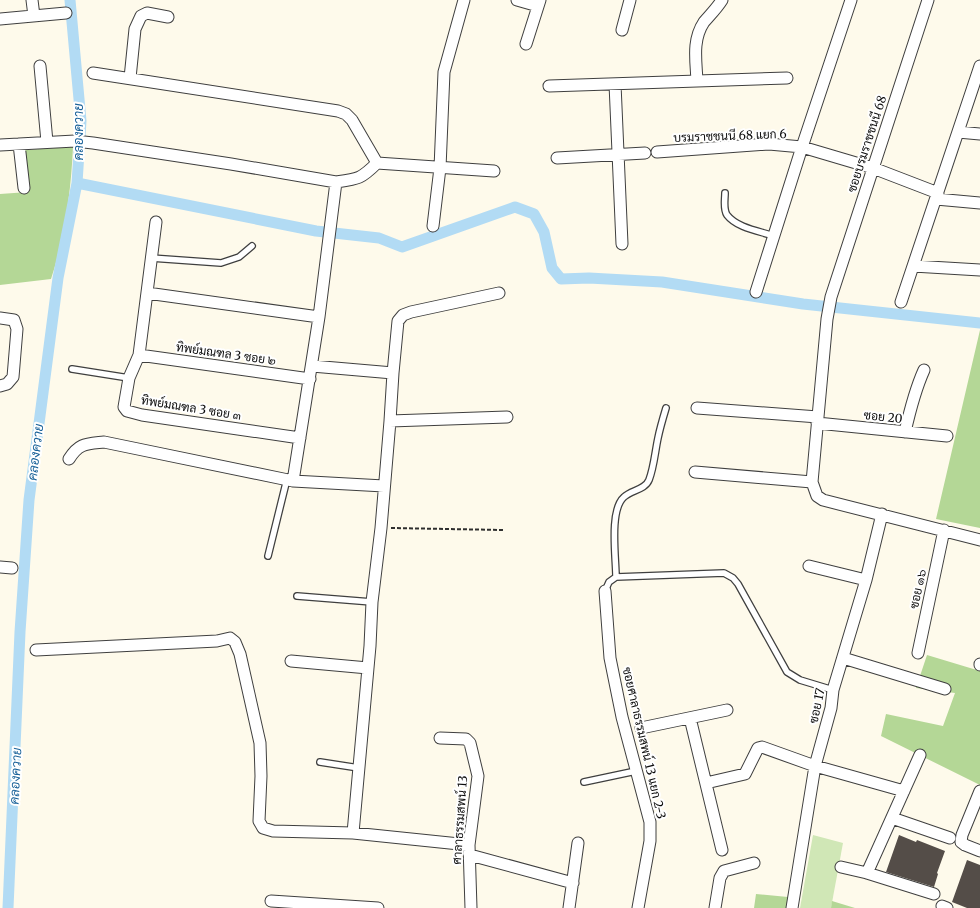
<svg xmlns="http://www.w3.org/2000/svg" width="980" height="908" font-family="Merriweather,Sarabun,serif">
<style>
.green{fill:#d0e7b6}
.forest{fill:#b4d796}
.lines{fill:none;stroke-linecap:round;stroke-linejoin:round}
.canal{stroke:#b2dbf4;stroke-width:11}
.building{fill:#544d48}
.lane-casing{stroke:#3f3f3f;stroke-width:8}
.street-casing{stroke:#3f3f3f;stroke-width:13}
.path{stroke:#2e2e2e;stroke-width:2;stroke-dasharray:4 2;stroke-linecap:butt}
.lane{stroke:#fff;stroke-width:5.5}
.street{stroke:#fff;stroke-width:11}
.labels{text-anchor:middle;stroke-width:4;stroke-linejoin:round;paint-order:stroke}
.street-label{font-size:12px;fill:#0c0c0c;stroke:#fff}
.water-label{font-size:13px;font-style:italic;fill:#1a6299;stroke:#fff}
</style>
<rect width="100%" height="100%" fill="#fefaeb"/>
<path class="green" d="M813,835l30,8 -12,65h-31z"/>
<path class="forest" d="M73,147c-2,44 -8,90 -22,132l-51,6v-91l28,-2 -4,-42z
M980,330v198l-44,-9z
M927,655l53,16v114l-99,-49 5,-22 57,12 12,-33 -39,-5z
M756,894l32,3 -2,11h-32z
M832,901l23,7h-24z"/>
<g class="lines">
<path class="canal" d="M77,183l239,48 63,7 23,9 113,-40 19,7 10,18 8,36 9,11 28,-1 73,4 141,22 177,19
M8,908l12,-276 9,-132 29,-222 19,-95 4,-62 -11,-121"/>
</g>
<path class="building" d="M899,835l17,7 1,-2 28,11 -8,22 1,1 -4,13 -48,-15z
M967,860l13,5v43h-13l-15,-6z"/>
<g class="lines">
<defs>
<path id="lane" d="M725,193c0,7 -2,16 2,22 10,13 32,16 47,21
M151,258l70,5 18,-6 13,-11
M72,369l57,9
M268,556l19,-77
M616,577c0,-19 -7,-67 8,-80 7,-7 21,-7 25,-17 5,-13 6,-28 9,-42 2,-10 5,-20 8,-30
M605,591l4,-9 7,-5 108,-4 9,5 5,6 49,88 13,8 33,10
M297,596l75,6
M320,762l39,6
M584,782l52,-11"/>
<path id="street" d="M32,0l2,16
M517,0l21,6
M928,0l-97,297 -4,22 -15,163 5,14 6,4 157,40
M0,19l66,-6
M622,30l8,-30
M526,44l14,-44
M40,66l7,76
M93,73l245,38 8,3 6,6 25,43
M130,78l5,-49 6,-13 6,-3 21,4
M697,81c-1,-21 -5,-41 7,-59 6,-7 13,-14 18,-22
M615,84l7,160
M549,86l238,-8
M958,132l22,2
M19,144l5,44
M0,145l75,-4 18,2 138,21 105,18c22,-3 25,-3 41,-19l117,8
M657,152l112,-8 33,3 71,21 65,25
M557,158l88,-5
M936,199l44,4
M156,222l-17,133 -10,23 -5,29 3,4 15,4 158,23
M433,226l7,-58 4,-96 20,-72
M913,266l67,4
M756,292l46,-145 49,-147
M147,293l172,24
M901,302l79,-236
M0,318l14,2 3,9 -4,48 -6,7 -7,2
M139,355l171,24
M312,366l81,7
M697,408l121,9
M390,421l117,-4
M817,423l130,13
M905,432c5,-22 10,-42 19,-62
M69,459c10,-16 17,-15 35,-17l189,39 91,5
M695,472l117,10
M293,481l26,-164 17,-135
M809,566l57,14
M0,567l12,1
M605,591l5,67 12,59 28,105v19l-12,67
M36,650l181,-9 13,-3 5,4 5,12 20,89 1,33 -2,45 4,7 10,3 80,2 116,12
M918,653l26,-123
M843,658l102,31
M291,661l77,7
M980,665v-1
M690,718l32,132
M641,728l86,-18
M440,738l26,1 4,4 8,33 -9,69 2,63
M706,783l39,-9 13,-26 4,-1 53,19 89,25
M980,791l-18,44 -1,7 4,3 15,6
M892,818l58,20
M353,833l17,-187 2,-44 9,-74 9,-107 3,-48 5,-52 5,-6 8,-3 88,-19
M470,855l103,28
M841,867l26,6 67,21
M867,873l53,-118
M271,901l107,7
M942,906l5,2
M569,908l9,-65
M715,908l5,-30 4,-7 30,-8
M792,908l23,-142 16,-58 2,-18 33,-110 16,-66"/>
</defs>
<use href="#lane" class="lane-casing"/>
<use href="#street" class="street-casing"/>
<path class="path" d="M391,528l112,2"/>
<use href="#lane" class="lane"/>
<use href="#street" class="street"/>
</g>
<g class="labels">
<g class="street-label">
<text transform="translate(730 136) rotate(-2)" y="4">บรมราชชนนี 68 แยก 6</text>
<text transform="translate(867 144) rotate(-72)" y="4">ซอยบรมราชชนนี 68</text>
<text transform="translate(226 354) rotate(8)" y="4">ทิพย์มณฑล 3 ซอย ๒</text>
<text transform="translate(191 408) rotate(9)" y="4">ทิพย์มณฑล 3 ซอย ๓</text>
<text transform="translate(883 417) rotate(6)" y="4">ซอย 20</text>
<text transform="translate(918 589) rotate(-78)" y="4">ซอย ๑๖</text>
<text transform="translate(817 706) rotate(-78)" y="4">ซอย 17</text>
<text transform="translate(644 743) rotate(77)" y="4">ซอยศาลาธรรมสพน์ 13 แยก 2-3</text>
<text transform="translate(460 820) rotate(-86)" y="4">ศาลาธรรมสพน์ 13</text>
</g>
<g class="water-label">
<text transform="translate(78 132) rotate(-90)" y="5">คลองควาย</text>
<text transform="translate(35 452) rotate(-83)" y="5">คลองควาย</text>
<text transform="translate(15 776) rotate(-87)" y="5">คลองควาย</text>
</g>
</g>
</svg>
